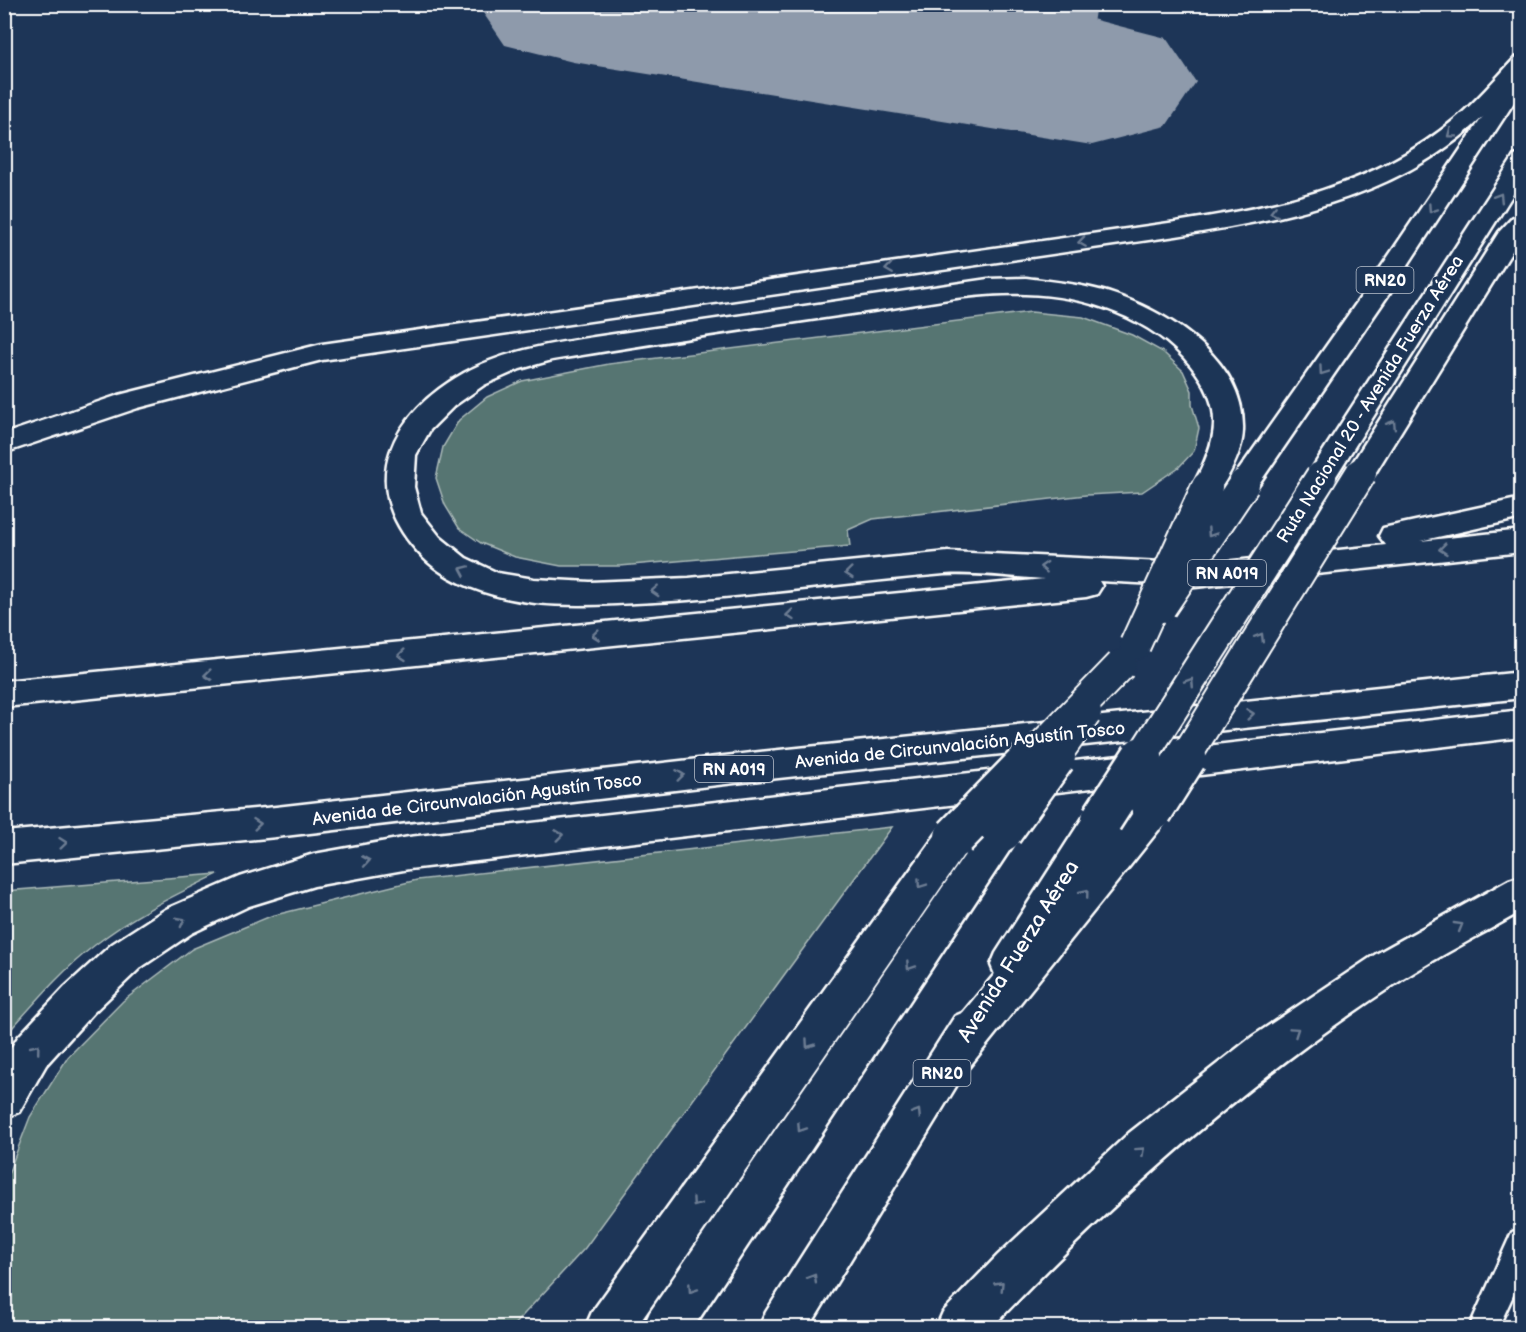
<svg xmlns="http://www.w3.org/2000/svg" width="1526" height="1332" font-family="'Balsamiq Sans',sans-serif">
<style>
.green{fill:#577472;stroke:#abbab8;stroke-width:1.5}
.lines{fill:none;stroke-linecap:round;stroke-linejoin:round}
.taxiway{fill:#8e9aab;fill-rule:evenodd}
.runway{fill:#8e9aab;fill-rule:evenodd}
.service-casing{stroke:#fff;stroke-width:5}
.primary-casing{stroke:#fff;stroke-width:5}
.motorway-casing{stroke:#fff;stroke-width:5}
.service{fill:#1d3557;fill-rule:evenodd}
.primary{fill:#1d3557;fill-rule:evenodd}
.motorway{fill:#1d3557;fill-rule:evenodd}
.primary-bridge-far1-casing{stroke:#fff;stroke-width:34;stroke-linecap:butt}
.primary-bridge-casing{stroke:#fff;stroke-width:45;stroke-linecap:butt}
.motorway-bridge-far1-casing{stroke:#fff;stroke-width:34;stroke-linecap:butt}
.motorway-bridge-casing{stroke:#fff;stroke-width:45;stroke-linecap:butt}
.primary-bridge-far1{stroke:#1d3557;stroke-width:30}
.primary-bridge{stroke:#1d3557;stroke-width:40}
.motorway-bridge-far1{stroke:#1d3557;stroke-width:30}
.motorway-bridge{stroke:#1d3557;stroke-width:40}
.oneway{stroke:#6c7c92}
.labels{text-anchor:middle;stroke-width:6;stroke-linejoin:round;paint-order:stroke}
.shield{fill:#1d3557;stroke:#bbc2cd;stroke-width:1.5}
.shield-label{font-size:16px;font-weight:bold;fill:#fff}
.street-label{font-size:18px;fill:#fff;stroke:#1d3557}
.near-street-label{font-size:21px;fill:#fff;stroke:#1d3557}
</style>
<rect width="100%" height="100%" fill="#1d3557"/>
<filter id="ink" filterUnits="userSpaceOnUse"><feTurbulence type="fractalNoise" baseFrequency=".0167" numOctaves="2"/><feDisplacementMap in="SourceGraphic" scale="12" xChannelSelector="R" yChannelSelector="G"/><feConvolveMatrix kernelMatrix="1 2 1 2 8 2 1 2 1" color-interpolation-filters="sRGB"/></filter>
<g filter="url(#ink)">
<path class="green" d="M1031,312l52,5 49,18 31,17 20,19 9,20v14l7,23 -5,23 -15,16 -37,25 -56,3 -213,24 -25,11 2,16 -230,20h-59l-46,-9 -34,-14 -22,-15 -14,-23 -9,-27 7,-31 16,-27 28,-23 35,-16 87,-17z
M892,827l-307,421 -73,79h-507v-145l25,-65 38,-60 55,-56 69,-52 79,-33 146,-36z
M218,874c-43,21 -85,41 -123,71 -34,26 -62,60 -90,91v-145z"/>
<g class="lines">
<path class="taxiway" d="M1018,4h78l-11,71 -12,18 -29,7 -29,-7 -12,-18z"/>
<path class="runway" d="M477,4h509l106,15 74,19 30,44 -30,44 -74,19 -519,-83 -68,-17z"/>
<defs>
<path id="service" d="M1522,1228v48l-24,52h-29l43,-96z"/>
<path id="primary" d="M1522,67v23l-133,204 -135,197 -10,3 -10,-3 -5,-7 5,-7 131,-186 150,-222z
M1522,154v26l-191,304 -10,3 -10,-3 -5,-7 5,-7 200,-309 3,-5z
M1102,804l13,4 5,11 -5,11 -91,147 -14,6 -14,-6 -5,-12 5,-12 93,-145z
M1002,816l13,4 5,11 -5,11 -322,486h-50l7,-16 339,-492z
M969,1010l14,6 6,13 -6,13 -174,286h-50l7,-16 189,-296z"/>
<path id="motorway" d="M1522,56v19c-17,18 -32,37 -51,53 -82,71 -191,92 -295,108l-854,124 -184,48 -134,45v-19l115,-39 203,-51 854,-122c100,-15 199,-36 278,-102 23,-19 41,-41 61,-62z
M1522,215v20l-151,245 -10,3 -10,-3 -5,-7 153,-241 14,-15z
M1026,278c30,4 61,7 90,17 57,20 130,67 127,136 -1,22 -14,45 -26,63l-10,3 -10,-3 -5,-7c25,-45 34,-78 -1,-121 -38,-48 -107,-71 -166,-72 -55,-2 -112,12 -167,19 -102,15 -204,30 -306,47l-32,9 -36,16 -30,21 -24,24 -14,25 -2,32 7,26 19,24 26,21 32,15 36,6 56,3 99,-4 259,-26 257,12 181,-19 -7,-9 4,-8 139,-30v20l-102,23 102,-11v22l-336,36 -11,-3 -76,-4 3,5 -5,8 -11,3 -1082,110v-26l1040,-102c-32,-2 -67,-7 -100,-5 -96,8 -192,23 -289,28 -40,2 -80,5 -120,1 -41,-5 -89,-19 -117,-51 -63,-69 -26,-139 46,-179 40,-22 86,-29 130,-36l394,-58z
M1522,672v26l-762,82 -484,57 -272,27v-32l272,-25 484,-55z
M1522,710v27l-1113,132 -95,17 -65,20 -57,27 -52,35 -47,45 -47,52 -27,47 -15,6v-59l14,-22 47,-50 47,-43 54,-35 74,-32 74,-23 95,-17z
M1152,796l13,4 5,11 -5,11 -196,245 -14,5 -14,-5 -6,-14 6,-14 198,-239z
M955,822l13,4 5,11 -5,11 -332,480h-51l7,-16 350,-486z
M1522,876v35c-40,23 -81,44 -119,68 -152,98 -287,218 -412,349h-55l7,-16 55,-57 131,-122 124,-97 123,-82 133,-74z"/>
</defs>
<use href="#service" class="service-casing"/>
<use href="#primary" class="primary-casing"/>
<use href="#motorway" class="motorway-casing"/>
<use href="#service" class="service"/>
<use href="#primary" class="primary"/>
<use href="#motorway" class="motorway"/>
<defs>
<path id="primary-bridge-far1" d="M1161,607l83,-123
M1054,758l32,-45
M1141,758l180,-281"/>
<path id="primary-bridge" d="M1102,819l40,-62
M1002,831l53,-74"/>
<path id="motorway-bridge-far1" d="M1135,645l72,-158
M1031,758l90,-93
M1185,758l176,-285"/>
<path id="motorway-bridge" d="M1152,811l34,-54
M955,837l78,-80"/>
</defs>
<use href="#primary-bridge-far1" class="primary-bridge-far1-casing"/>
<use href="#primary-bridge" class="primary-bridge-casing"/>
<use href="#motorway-bridge-far1" class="motorway-bridge-far1-casing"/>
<use href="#motorway-bridge" class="motorway-bridge-casing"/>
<use href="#primary-bridge-far1" class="primary-bridge-far1"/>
<use href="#primary-bridge" class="primary-bridge"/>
<use href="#motorway-bridge-far1" class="motorway-bridge-far1"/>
<use href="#motorway-bridge" class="motorway-bridge"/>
</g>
<defs><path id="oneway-chevron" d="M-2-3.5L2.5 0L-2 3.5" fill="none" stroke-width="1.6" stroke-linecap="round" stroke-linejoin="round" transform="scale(1.5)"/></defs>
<g class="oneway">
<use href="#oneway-chevron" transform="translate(1451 134) rotate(143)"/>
<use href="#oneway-chevron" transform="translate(1499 197) rotate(-58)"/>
<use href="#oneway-chevron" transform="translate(1432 209) rotate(124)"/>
<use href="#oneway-chevron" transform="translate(1274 212) rotate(167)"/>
<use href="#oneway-chevron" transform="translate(1082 242) rotate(172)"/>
<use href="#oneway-chevron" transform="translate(889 269) rotate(172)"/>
<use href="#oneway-chevron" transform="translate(1323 371) rotate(125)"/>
<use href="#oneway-chevron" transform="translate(1392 424) rotate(-58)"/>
<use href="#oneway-chevron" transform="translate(1211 533) rotate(124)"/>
<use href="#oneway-chevron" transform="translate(1443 549) rotate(174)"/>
<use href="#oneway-chevron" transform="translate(1044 567) rotate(-177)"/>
<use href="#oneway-chevron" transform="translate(464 570) rotate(-156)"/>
<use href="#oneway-chevron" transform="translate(849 573) rotate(174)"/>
<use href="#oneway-chevron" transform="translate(655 591) rotate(177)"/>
<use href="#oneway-chevron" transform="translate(790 615) rotate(174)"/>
<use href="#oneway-chevron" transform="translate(596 635) rotate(174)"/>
<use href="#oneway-chevron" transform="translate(1260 637) rotate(-58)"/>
<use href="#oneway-chevron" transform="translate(402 655) rotate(174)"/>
<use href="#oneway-chevron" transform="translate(208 675) rotate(174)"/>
<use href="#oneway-chevron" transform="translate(1190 682) rotate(-57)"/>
<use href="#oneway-chevron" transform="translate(1250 714) rotate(-6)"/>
<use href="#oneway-chevron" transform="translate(680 775) rotate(-7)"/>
<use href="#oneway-chevron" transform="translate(257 824) rotate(-6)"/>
<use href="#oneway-chevron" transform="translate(559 835) rotate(-7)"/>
<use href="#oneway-chevron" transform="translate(63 843) rotate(-6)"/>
<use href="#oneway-chevron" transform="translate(366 861) rotate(-10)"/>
<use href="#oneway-chevron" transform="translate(921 884) rotate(125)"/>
<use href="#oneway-chevron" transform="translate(1085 893) rotate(-51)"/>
<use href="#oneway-chevron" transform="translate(181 921) rotate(-28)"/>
<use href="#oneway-chevron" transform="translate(1459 926) rotate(-30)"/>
<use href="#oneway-chevron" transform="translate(910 966) rotate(124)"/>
<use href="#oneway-chevron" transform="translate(1295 1031) rotate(-34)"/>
<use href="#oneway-chevron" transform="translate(809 1044) rotate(125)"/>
<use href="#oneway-chevron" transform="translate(36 1048) rotate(-51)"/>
<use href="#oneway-chevron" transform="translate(917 1113) rotate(-58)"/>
<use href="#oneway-chevron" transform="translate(801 1128) rotate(124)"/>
<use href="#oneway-chevron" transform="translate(1141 1151) rotate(-42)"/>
<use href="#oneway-chevron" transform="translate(696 1203) rotate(125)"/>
<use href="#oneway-chevron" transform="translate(813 1278) rotate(-58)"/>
<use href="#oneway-chevron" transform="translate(1000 1285) rotate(-46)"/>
<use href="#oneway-chevron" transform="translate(692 1289) rotate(124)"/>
</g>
</g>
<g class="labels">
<g class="shield">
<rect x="1356.5" y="267" width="57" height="26" rx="4.5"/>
<rect x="1188" y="560" width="78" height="26" rx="4.5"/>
<rect x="695" y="756" width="78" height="26" rx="4.5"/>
<rect x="913.5" y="1060" width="57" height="26" rx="4.5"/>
</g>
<g class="shield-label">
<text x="1385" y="286">RN20</text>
<text x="1227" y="579">RN A019</text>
<text x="734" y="775">RN A019</text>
<text x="942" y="1079">RN20</text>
</g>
<g class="street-label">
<text transform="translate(1370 399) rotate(-58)" y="6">Ruta Nacional 20 - Avenida Fuerza Aérea</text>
<text transform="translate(960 745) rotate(-6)" y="6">Avenida de Circunvalación Agustín Tosco</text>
<text transform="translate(477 799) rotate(-7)" y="6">Avenida de Circunvalación Agustín Tosco</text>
</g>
<g class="near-street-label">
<text transform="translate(1018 951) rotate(-58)" y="7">Avenida Fuerza Aérea</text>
</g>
</g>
<rect width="1526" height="1332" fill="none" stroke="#1d3557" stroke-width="24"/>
<rect x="12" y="12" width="1502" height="1308" fill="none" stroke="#fff" stroke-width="2" filter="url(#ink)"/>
</svg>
